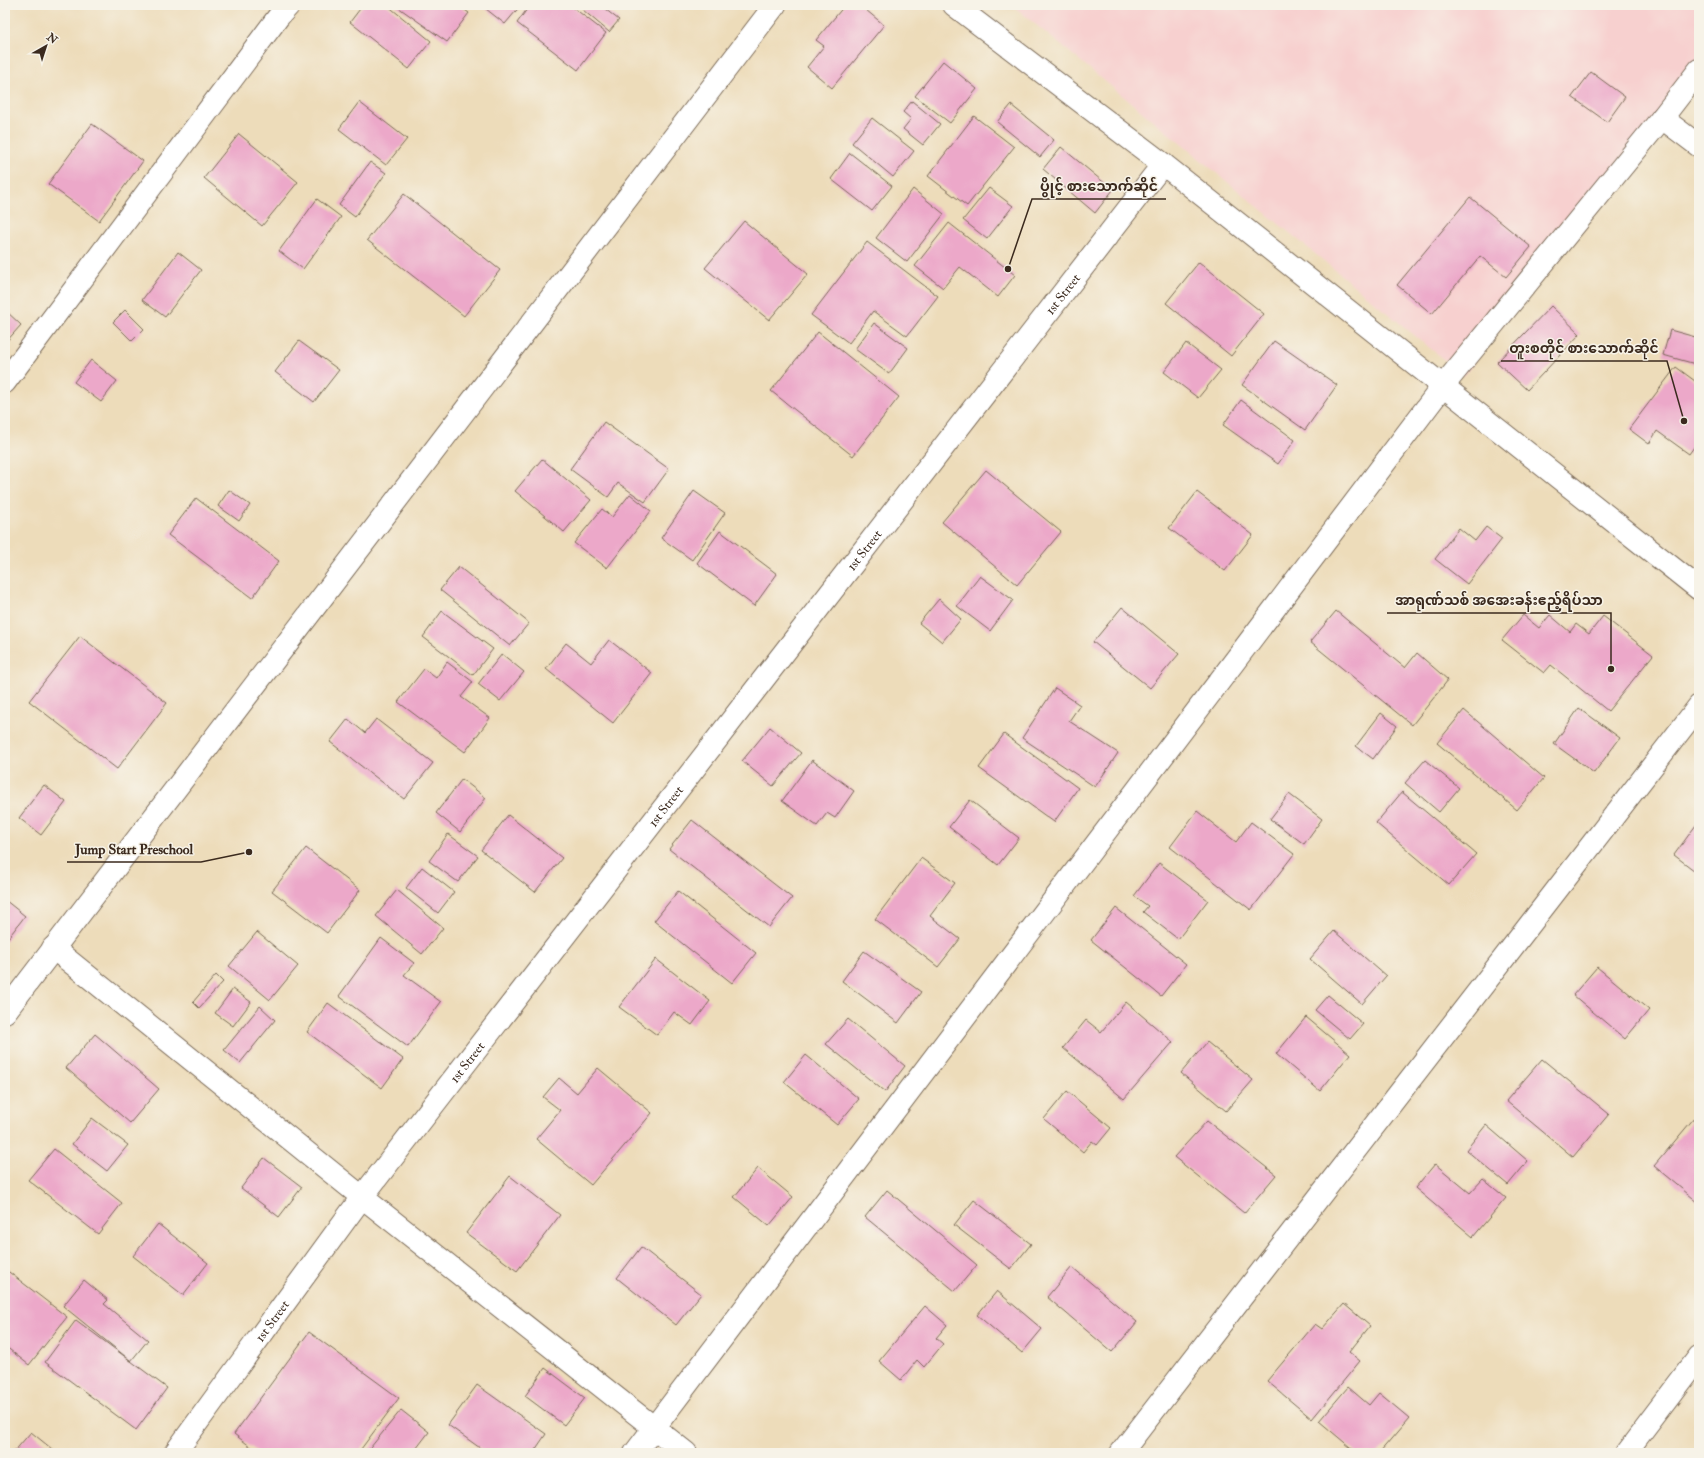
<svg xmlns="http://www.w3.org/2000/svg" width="1704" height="1458" font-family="'IM FELL Double Pica','Noto Sans Myanmar',serif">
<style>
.built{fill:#f7d0cf}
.building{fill:#eca8c9}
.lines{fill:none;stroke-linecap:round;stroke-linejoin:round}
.minor-casing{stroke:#796855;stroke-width:24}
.minor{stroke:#fff;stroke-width:22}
.labels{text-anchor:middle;stroke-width:3;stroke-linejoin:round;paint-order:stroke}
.street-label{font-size:13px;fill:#3b2a1e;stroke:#f7f3e8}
.leader{fill:none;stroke:#3b2a1e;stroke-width:1.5}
.callout-dot{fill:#3b2a1e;stroke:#f7f3e8;stroke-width:1.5}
.callout-label{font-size:14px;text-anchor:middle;font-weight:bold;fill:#3b2a1e;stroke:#f7f3e8;stroke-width:3;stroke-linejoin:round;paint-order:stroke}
</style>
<rect width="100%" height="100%" fill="#f7f3e8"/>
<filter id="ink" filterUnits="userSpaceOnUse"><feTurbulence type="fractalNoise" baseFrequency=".025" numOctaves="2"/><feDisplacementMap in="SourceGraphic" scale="8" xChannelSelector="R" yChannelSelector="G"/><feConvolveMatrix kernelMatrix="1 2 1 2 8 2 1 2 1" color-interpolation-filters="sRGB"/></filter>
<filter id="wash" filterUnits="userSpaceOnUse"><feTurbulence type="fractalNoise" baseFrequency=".012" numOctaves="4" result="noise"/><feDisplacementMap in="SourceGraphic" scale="16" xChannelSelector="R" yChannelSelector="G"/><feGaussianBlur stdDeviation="0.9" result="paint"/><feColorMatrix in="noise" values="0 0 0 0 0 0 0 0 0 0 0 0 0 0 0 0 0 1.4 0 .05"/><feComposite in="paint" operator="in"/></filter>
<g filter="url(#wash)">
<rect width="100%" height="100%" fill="#eddcba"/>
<path class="built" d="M1012,5h687v57l-235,314z"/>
<g id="blocks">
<path class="building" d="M363,5h24l44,36 -22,28 -59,-47z
M395,5h63l11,8 -22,29z
M481,5h40l-16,19z
M530,5h40l36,28 -28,37 -61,-47z
M587,5h13l19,15 -10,12 -26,-22z
M845,5h15l24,20 -52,63 -25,-21 17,-21 -8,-6z
M943,61l34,28 -27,34 -35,-27z
M1591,72l34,25 -18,25 -35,-25z
M912,101l28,23 -17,21 -20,-16 8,-10 -8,-7z
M359,102l48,37 -21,26 -47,-36z
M1011,105l43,35 -14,17 -43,-35z
M974,116l40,31 -47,59 -39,-30z
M872,118l42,33 -21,26 -41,-34z
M92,124l51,37 -44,60 -51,-37z
M239,134l59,48 -36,44 -58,-48z
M1061,147l52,43 -18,23 -52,-44z
M850,153l42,33 -20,25 -41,-32z
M370,162l16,11 -31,44 -16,-12z
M989,188l24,18 -26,33 -24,-19z
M913,189l31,25 -37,48 -31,-24z
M404,194l96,76 -36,46 -97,-76z
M1470,197l61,50 -25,30 -26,-21 -48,58 -35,-29z
M317,199l24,18 -38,52 -24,-18z
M744,221l64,53 -39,46 -64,-52z
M949,223l66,52 -17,22 -38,-30 -17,21 -28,-22z
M867,242l71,54 -31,40 -34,-25 -24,32 -38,-28z
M178,252l23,18 -36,47 -23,-17z
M1199,262l65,52 -33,42 -65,-53z
M1551,306l29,28 -53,56 -30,-28z
M5,310l16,15 -16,18z
M125,310l19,19 -12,12 -19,-19z
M874,323l34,25 -19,26 -34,-25z
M1670,330l29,8v27l-36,-10z
M818,332l81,65 -46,59 -82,-65z
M299,341l40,29 -25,32 -39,-30z
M1274,341l63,44 -32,45 -63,-45z
M1186,343l35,27 -23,28 -34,-26z
M91,360l26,21 -16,21 -27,-20z
M1676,367l23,17v56l-10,14 -32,-23 -8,13 -20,-15z
M1241,400l54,40 -17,24 -55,-39z
M604,422l65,47 -24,33 -27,-19 -10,14 -38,-28z
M542,459l49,41 -27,32 -49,-41z
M986,470l75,62 -44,53 -75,-63z
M229,490l21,15 -11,16 -21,-15z
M694,491l31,22 -33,47 -31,-22z
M1197,492l56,43 -28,36 -56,-43z
M630,494l21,17 -44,57 -33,-25 28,-34 10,8z
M196,498l83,63 -27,37 -84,-63z
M1486,527l16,12 -35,45 -32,-25 24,-31 16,13z
M720,531l57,43 -23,32 -57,-43z
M459,567l70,56 -19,23 -70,-56z
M980,576l33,24 -23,31 -33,-25z
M939,599l22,20 -19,23 -23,-19z
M1122,607l57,47 -29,34 -57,-46z
M442,611l51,38 -20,26 -50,-38z
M1336,611l69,57 12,-15 31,27 -36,45 -102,-83z
M1523,615l16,13 11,-13 20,17 6,-8 13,10 14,-18 50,39 -45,56 -57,-46 -7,8 -42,-33z
M80,636l87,67 -50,66 -88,-68z
M609,640l43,33 -39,50 -67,-54 20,-26 25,20z
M502,654l22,18 -24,29 -22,-17z
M447,662l26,20 -12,15 29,21 -25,34 -67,-50 26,-33 12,9z
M1055,688l25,17 -11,16 49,32 -23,34 -73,-49z
M1579,708l41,30 -26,35 -40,-29z
M1464,710l80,68 -27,32 -80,-67z
M1381,713l16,13 -24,33 -17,-13z
M348,719l17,14 11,-14 57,44 -29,36 -74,-57z
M770,727l31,26 -28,33 -31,-25z
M1004,734l74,54 -24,34 -75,-54z
M812,760l42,31 -19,27 -8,-5 -10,13 -35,-25z
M1425,760l34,28 -20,24 -34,-29z
M462,779l24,19 -26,34 -24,-19z
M44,785l22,17 -25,33 -22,-17z
M1402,792l74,62 -27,31 -73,-62z
M1289,794l33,25 -18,25 -34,-25z
M970,800l49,38 -21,27 -49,-38z
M1197,811l39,31 15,-20 43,32 -43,56 -81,-63z
M508,815l54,43 -27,34 -54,-42z
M692,820l100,78 -23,29 -100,-78z
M1696,825l3,2v47l-25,-19z
M448,834l30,22 -20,26 -29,-21z
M306,848l54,42 -33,43 -55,-42z
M921,858l34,25 -25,33 30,23 -22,28 -63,-48z
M1159,863l49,37 -30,39 -35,-27 5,-6 -14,-10z
M422,867l32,25 -16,21 -32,-25z
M397,890l46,38 -21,26 -46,-38z
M678,891l78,62 -24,30 -78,-62z
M5,900l20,16 -20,26z
M1116,908l70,56 -25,32 -70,-56z
M1334,931l52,45 -24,28 -52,-45z
M257,932l41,34 -28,34 -41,-34z
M381,938l33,25 -10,12 37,27 -33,45 -69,-51z
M864,951l57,41 -23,31 -56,-42z
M656,959l54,42 -18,24 -18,-13 -17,23 -38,-28z
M1597,967l52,43 -24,29 -52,-44z
M216,975l7,7 -24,26 -6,-6z
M233,989l18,13 -18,24 -18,-13z
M1328,995l35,29 -13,15 -35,-29z
M1126,1002l47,40 -49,57 -61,-51 23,-28 15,12z
M328,1003l75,56 -21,29 -75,-56z
M260,1006l15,14 -35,43 -16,-13z
M1306,1017l44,37 -30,37 -44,-37z
M848,1019l57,47 -20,26 -59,-48z
M95,1034l64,55 -29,34 -64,-55z
M1207,1042l46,38 -27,31 -45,-38z
M806,1055l53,44 -22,26 -53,-43z
M1542,1059l67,55 -36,43 -67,-56z
M598,1068l54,45 -61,72 -55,-46 24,-29 -17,-13 16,-19 18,15z
M1067,1091l44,37 -14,17 -5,-4 -9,11 -39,-33z
M1695,1117l4,3v83l-45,-37z
M92,1118l36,27 -21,26 -35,-27z
M1207,1121l69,54 -32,38 -70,-56z
M1486,1125l42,36 -20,24 -42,-35z
M54,1149l68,54 -24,31 -70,-54z
M264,1158l38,29 -23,30 -38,-29z
M1435,1164l35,29 13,-14 23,19 -33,39 -58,-49z
M758,1168l35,29 -24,29 -35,-29z
M510,1176l50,39 -43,56 -51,-38z
M887,1190l90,75 -22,26 -90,-74z
M974,1200l57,44 -20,25 -57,-44z
M158,1224l50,39 -25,32 -50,-39z
M641,1247l60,47 -25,31 -59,-47z
M1072,1267l65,55 -25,30 -65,-55z
M5,1269l62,48 -38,48 -24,-19z
M84,1280l24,20 -4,4 44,36 -17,21 -68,-55z
M997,1291l45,38 -20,24 -45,-38z
M1344,1304l26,22 -21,26 11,9 -48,58 -45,-38 48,-57 7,5z
M925,1306l22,19 -11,13 7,6 -19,23 -7,-7 -16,20 -22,-19z
M76,1320l91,68 -31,42 -91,-68z
M309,1332l90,66 -41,55h-99l-25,-19z
M545,1368l40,30 -21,27 -39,-29z
M477,1385l69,49 -13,19h-46l-39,-28z
M1348,1387l21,18 10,-12 30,25 -30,35h-22l-38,-32z
M401,1410l28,22 -16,21h-47z
M31,1432l26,21h-44z"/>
</g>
</g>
<g filter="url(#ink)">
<use href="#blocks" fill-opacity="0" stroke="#796855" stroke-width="1"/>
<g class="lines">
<defs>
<g id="minor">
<path d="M954,5l209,159 536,425"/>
<path d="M1662,118l37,28"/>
<path d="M5,382l274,-366 10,-11"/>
<path d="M53,948l309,249 324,256"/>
<path d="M5,1012l770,-1007"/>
<path id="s1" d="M175,1453l187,-256 801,-1033"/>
<path d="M635,1453l808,-1067 219,-268 37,-48"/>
<path d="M1121,1453l578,-747"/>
<path d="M1626,1453l73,-96"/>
</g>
</defs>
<use href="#minor" class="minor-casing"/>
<use href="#minor" class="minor"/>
</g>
</g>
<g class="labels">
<g class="street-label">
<text dy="5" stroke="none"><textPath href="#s1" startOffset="1460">1st Street</textPath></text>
<text dy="5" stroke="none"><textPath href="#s1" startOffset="1136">1st Street</textPath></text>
<text dy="5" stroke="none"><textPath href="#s1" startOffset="812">1st Street</textPath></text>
<text dy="5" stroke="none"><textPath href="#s1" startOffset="488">1st Street</textPath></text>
<text dy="5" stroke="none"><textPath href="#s1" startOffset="164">1st Street</textPath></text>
</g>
</g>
<path class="leader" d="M1008 269L1032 199H1166M1684 421L1667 361H1501M1611 669L1611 613H1387M249 852L201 862H67"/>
<g class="callout-dot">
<circle cx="1008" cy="269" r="4"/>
<circle cx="1684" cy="421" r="4"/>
<circle cx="1611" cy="669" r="4"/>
<circle cx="249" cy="852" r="4"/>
</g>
<g class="callout-label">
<text x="1099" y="191">ပွိုင့် စားသောက်ဆိုင်</text>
<text x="1584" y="353">တူးစတိုင် စားသောက်ဆိုင်</text>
<text x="1499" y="605">အာရုဏ်သစ် အအေးခန်းဧည့်ရိပ်သာ</text>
<text x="134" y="854">Jump Start Preschool</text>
</g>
<rect width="1704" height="1458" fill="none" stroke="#f7f3e8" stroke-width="20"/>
<g transform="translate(46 46) rotate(39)" stroke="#f7f3e8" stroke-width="3" paint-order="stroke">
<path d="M0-3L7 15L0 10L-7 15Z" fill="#3b2a1e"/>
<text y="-6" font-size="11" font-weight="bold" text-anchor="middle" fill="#3b2a1e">N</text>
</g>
</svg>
